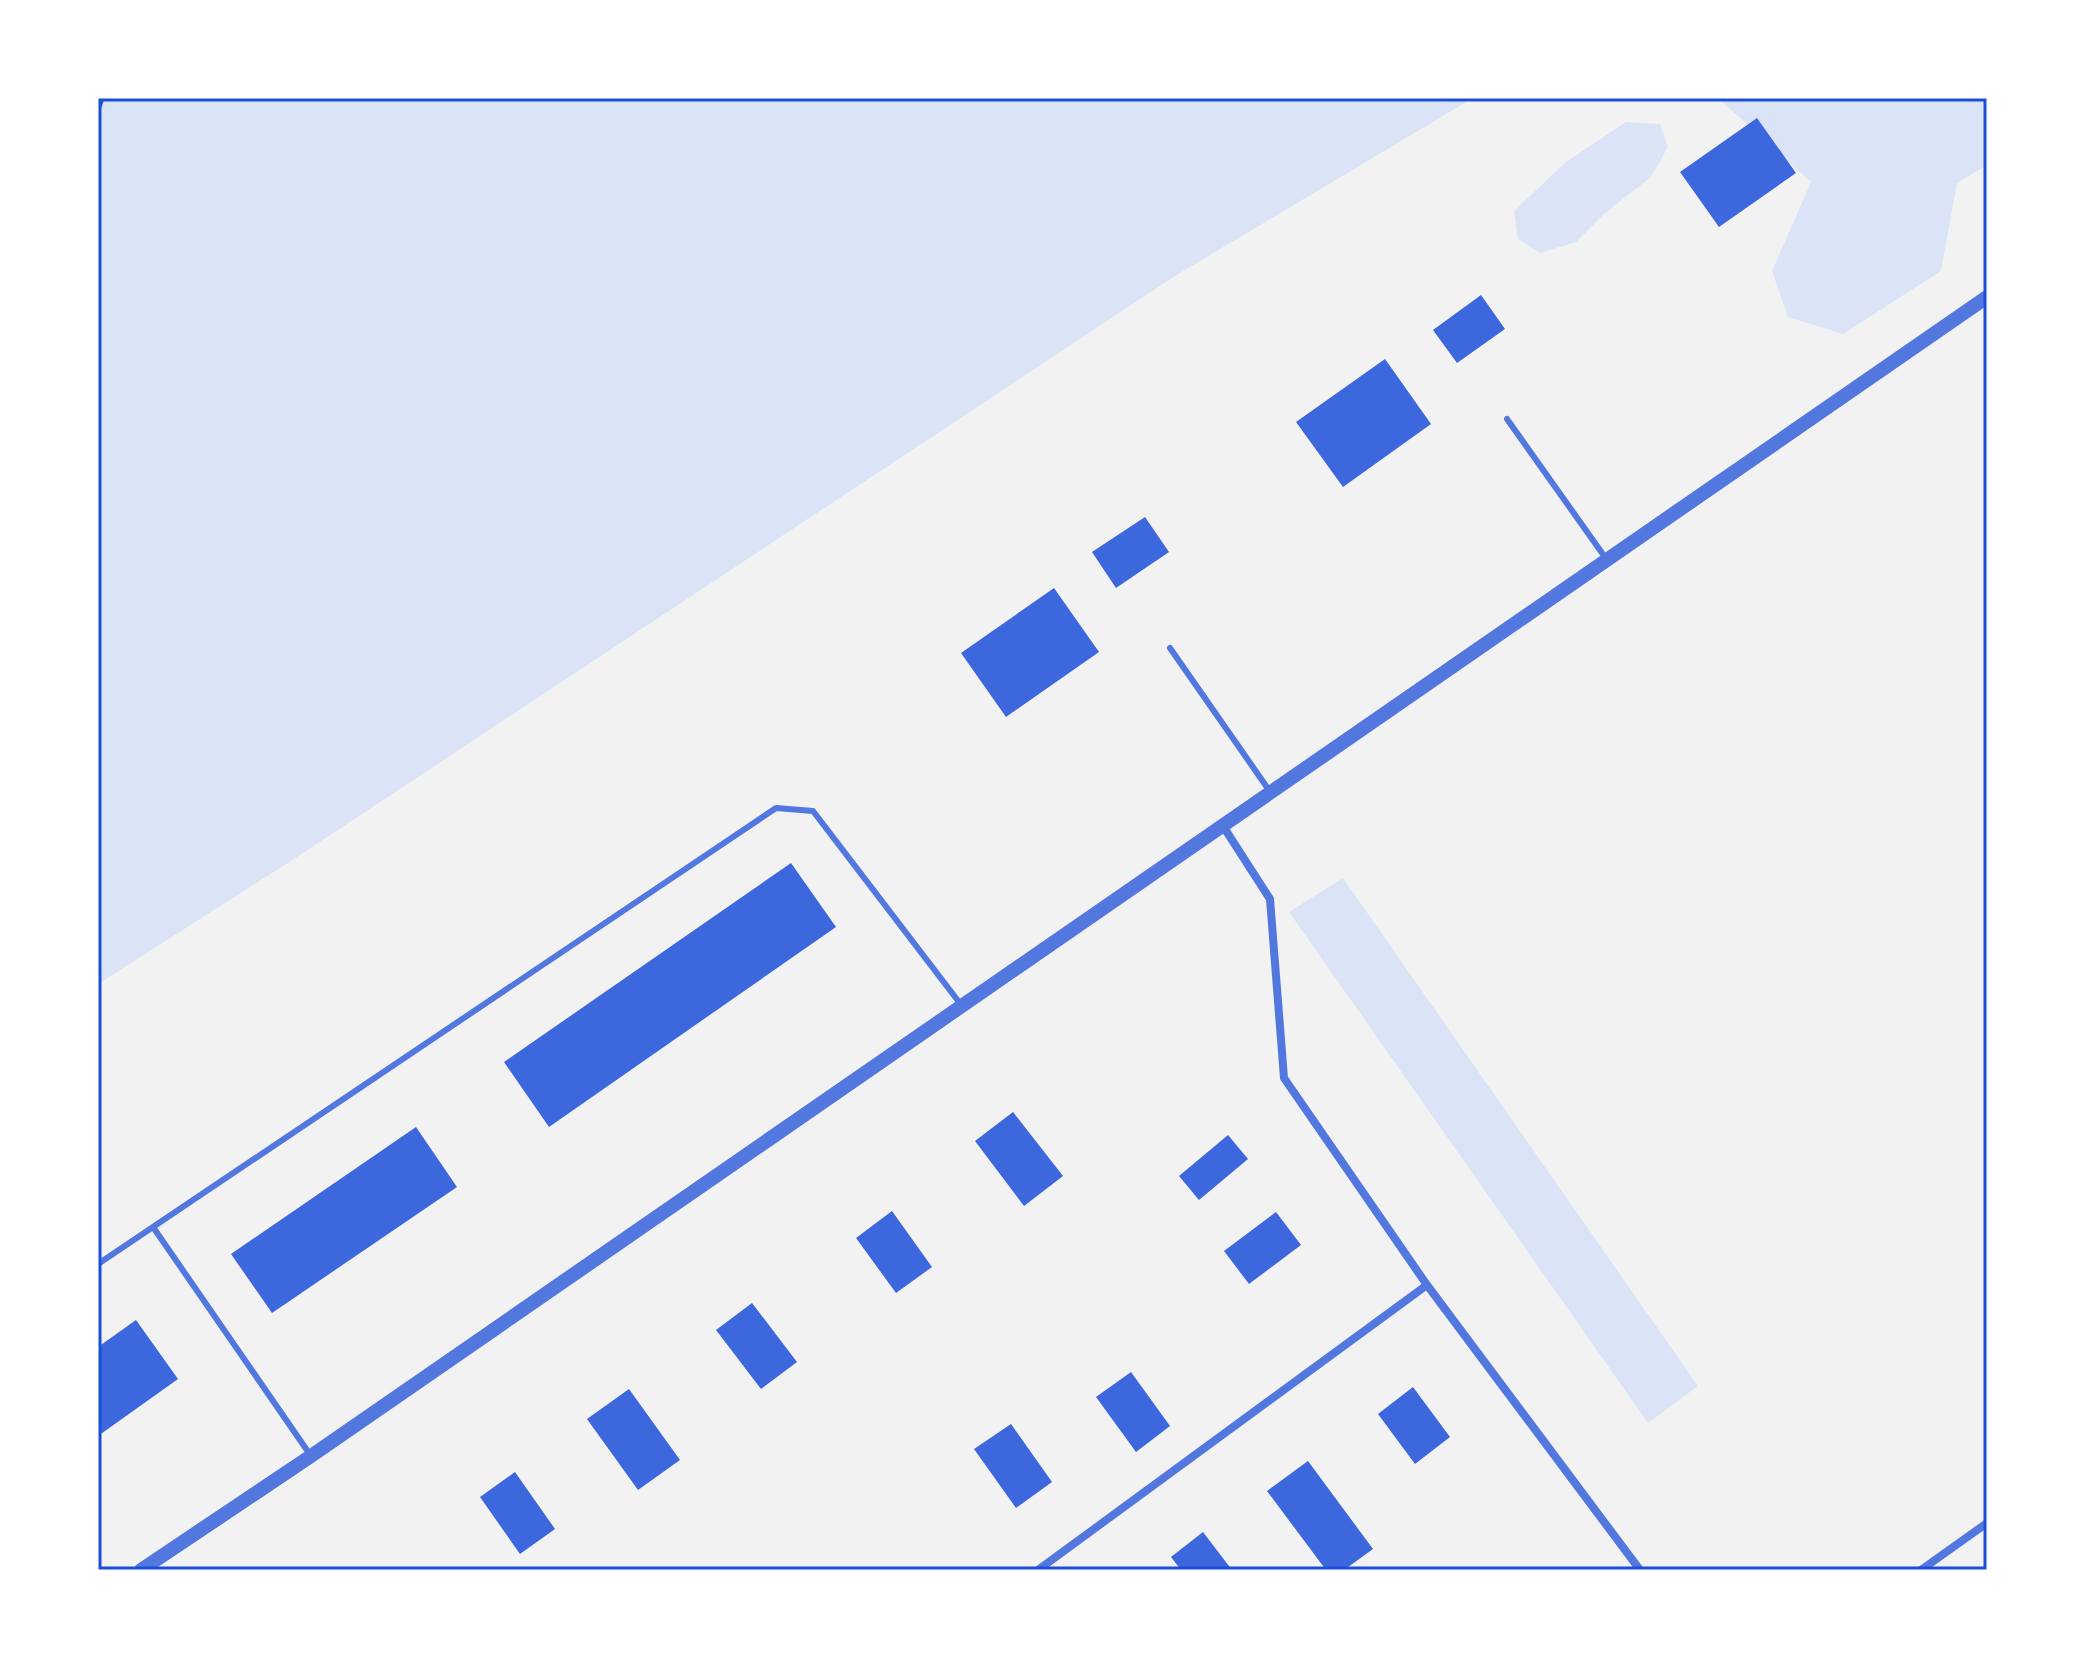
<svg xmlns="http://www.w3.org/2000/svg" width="2085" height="1668" font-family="Commissioner,sans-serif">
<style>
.green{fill:#dbe4f7}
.building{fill:#3d67dc}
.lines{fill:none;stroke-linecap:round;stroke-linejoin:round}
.path{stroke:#1d4ed8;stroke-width:5}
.service{stroke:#5277de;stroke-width:6}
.minor{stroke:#5277de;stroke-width:8}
.tertiary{stroke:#5277de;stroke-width:14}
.neatline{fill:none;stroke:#1d4ed8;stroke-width:3}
</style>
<rect width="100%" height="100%" fill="#f2f2f2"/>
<path class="green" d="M98,98h1375l-298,178 -884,585 -193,123z
M1718,98h269v67l-30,18 -16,88 -98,63 -55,-17 -16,-46 39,-89z
M1626,122l34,2 8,23 -17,30 -47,37 -28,28 -36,11 -22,-14 -4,-28 52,-49z
M1343,878l355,508 -50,37 -359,-511z"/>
<path class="building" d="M1757,118l39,55 -77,54 -39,-55z
M1481,295l24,34 -48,34 -24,-33z
M1385,359l46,65 -88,63 -47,-65z
M1145,517l24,35 -53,36 -24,-36z
M1054,588l45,64 -93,65 -45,-64z
M791,863l45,64 -287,200 -45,-65z
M1013,1112l50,64 -39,30 -49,-65z
M416,1127l41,60 -185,126 -41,-59z
M1228,1135l20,24 -49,41 -20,-24z
M892,1211l40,56 -36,26 -40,-55z
M1276,1212l25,33 -52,39 -25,-33z
M752,1303l45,59 -36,27 -45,-59z
M136,1320l42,59 -80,57v-89z
M1131,1372l39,54 -34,26 -40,-55z
M1413,1387l37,50 -35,27 -37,-50z
M629,1389l51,71 -42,30 -51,-71z
M1011,1424l41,58 -36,26 -42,-59z
M1308,1461l65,88 -29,21h-18l-59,-79z
M515,1472l40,57 -35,25 -40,-57z
M1203,1532l29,38h-51l-10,-13z"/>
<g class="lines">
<path class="path" d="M98,110l4,-12"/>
<path class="service" d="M1507,419l100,141
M1170,648l101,145
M153,1227l158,229
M98,1264l678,-456 37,3 149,195"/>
<path class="minor" d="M1223,826l47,73 14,179 143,207 213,285
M1038,1570l389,-285
M1921,1570l66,-47"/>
<path class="tertiary" d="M141,1570l170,-114 1676,-1159"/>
</g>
<rect width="2085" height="1668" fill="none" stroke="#ffffff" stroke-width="200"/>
<rect x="100" y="100" width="1885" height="1468" class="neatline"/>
</svg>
